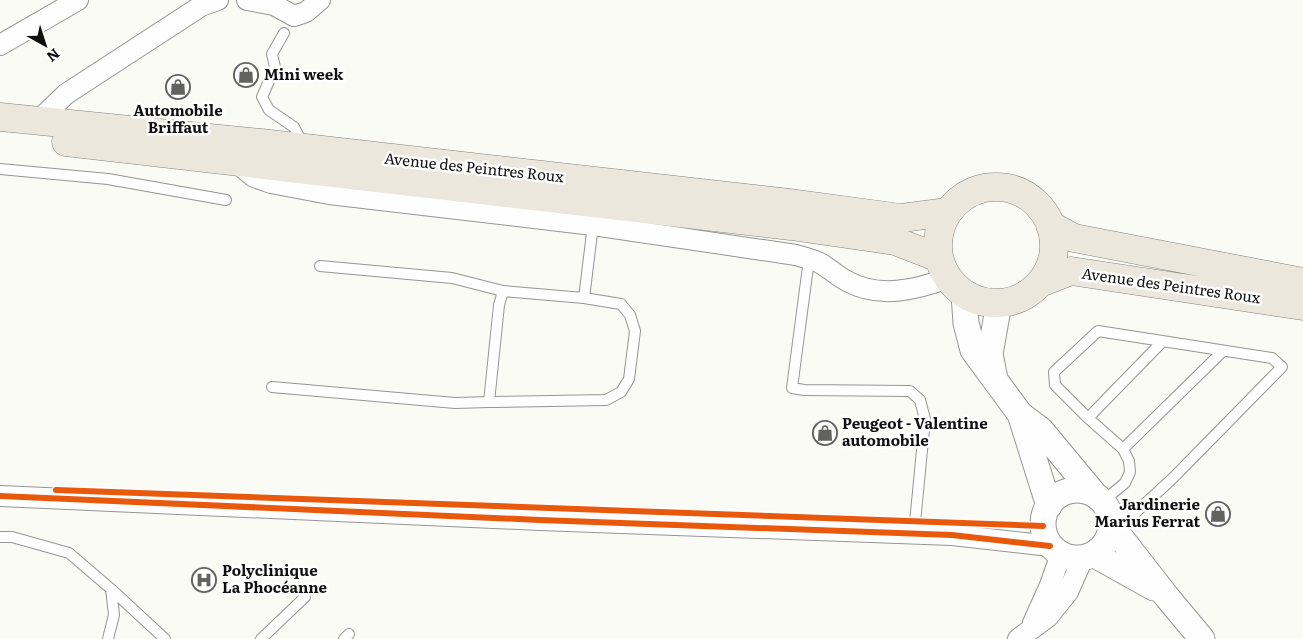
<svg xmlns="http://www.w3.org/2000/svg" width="1303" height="639" font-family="Literata,serif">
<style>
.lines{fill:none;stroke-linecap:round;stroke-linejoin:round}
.service-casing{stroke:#959593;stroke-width:12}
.minor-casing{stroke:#959593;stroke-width:22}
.tertiary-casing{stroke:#959593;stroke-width:27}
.primary-casing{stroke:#838380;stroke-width:29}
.service{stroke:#fefefe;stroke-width:10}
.minor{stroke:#fefefe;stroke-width:20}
.tertiary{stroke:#fefefe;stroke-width:25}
.primary{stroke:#ebe7dc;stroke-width:28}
.cycleway-casing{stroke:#fff;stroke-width:9}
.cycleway{stroke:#e8590c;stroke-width:6}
.labels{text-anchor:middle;stroke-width:5;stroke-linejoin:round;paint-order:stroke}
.poi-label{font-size:15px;font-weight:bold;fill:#0f0f0f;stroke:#fff;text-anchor:start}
.street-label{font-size:15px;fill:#0f0f0f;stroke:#fff}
</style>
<rect width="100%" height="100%" fill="#fbfbf6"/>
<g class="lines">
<defs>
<path id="service" d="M284,33l-12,21 3,13 -13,30 7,13 25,17 9,17
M0,169l108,10 118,21
M809,259l-17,129 12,2 106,1 10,9 5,19 -11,114
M320,266l132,12 51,13
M584,298l-81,-7 -4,14 -10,97 117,-2 15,-8 8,-13 6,-48 -5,-16 -9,-11 -37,-6 9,-73
M272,387l183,16 34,-1
M1088,418l75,-77
M1123,449l100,-98
M1102,502l23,-19 5,-11 -1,-11 -6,-12 -35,-31 -33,-33 -1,-13 44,-41 174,27 10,9 -109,111 -38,35 -25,3
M0,537h12l57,16 42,36 3,26 -6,24
M111,589l54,50
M261,639l44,-42
M344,639l5,-5"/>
<path id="minor" d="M247,0l27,5 20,11 12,-4 14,-12
M0,45l78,-45
M38,121l28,-27 135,-88 17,-6
M237,163l17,14 17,6 58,11 264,31 203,30c7,2 15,4 22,7 10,5 19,14 29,19 32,18 69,9 101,-3
M0,496l540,24 412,15 98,11
M1033,623l17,-38 11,-31
M1018,639l30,-22 20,-25 15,-34"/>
<path id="tertiary" d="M964,294l2,29 7,27 47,64 21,16 54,65
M995,379l-5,-25 9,-51
M1020,414l29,92
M1043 524a34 34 0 1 1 68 0a34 34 0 1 1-68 0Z
M1111,525l56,72 35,42
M1093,554l61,34"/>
<path id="primary" d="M0,117l261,26 528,60 112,15 47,-6
M66,142l725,84 104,15 44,17
M938 245a58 58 0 1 1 116 0a58 58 0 1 1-116 0Z
M1050,225l24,13 229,44
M1040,283l31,-12 232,35"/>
</defs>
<use href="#service" class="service-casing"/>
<use href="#minor" class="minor-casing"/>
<use href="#tertiary" class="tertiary-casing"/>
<use href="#primary" class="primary-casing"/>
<use href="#service" class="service"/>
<use href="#minor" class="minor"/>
<use href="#tertiary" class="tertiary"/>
<use href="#primary" class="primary"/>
<defs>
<path id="cycleway" d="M56,490l987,36
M0,496l540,24 412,15 98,11"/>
</defs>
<use href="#cycleway" class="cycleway-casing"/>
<use href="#cycleway" class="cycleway"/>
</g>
<defs>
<symbol id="shop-ring" viewBox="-11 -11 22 22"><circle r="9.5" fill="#fff" stroke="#626260" stroke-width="1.5"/><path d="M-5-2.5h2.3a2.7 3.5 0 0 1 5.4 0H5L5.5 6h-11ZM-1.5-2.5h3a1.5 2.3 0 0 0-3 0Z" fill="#626260"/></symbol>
<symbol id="hospital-ring" viewBox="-11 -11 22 22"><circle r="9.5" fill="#fff" stroke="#626260" stroke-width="1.5"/><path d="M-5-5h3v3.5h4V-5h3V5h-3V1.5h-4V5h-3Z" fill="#626260"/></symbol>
</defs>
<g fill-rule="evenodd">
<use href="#shop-ring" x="232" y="61" width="28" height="28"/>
<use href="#shop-ring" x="164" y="73" width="28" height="28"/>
<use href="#shop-ring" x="811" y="419" width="28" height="28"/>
<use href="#shop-ring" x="1204" y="500" width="28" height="28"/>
<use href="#hospital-ring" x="190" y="566" width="28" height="28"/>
</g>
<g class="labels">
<g class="poi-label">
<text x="264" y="80">Mini week</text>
<text x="178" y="116" text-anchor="middle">Automobile<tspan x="178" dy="17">Briffaut</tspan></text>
<text x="842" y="429">Peugeot - Valentine<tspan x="842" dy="17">automobile</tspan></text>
<text x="1200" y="510" text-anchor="end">Jardinerie<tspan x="1200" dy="17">Marius Ferrat</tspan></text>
<text x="222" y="576">Polyclinique<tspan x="222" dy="17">La Phocéanne</tspan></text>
</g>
<g class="street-label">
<text transform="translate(474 168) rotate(6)" y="5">Avenue des Peintres Roux</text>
<text transform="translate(1171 286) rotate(8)" y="5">Avenue des Peintres Roux</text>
</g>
</g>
<g transform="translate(45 45) rotate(141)" stroke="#ffffff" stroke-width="4" paint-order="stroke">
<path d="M0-4L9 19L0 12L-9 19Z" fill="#0f0f0f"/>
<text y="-8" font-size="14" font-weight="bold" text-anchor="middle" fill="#0f0f0f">N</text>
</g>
</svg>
